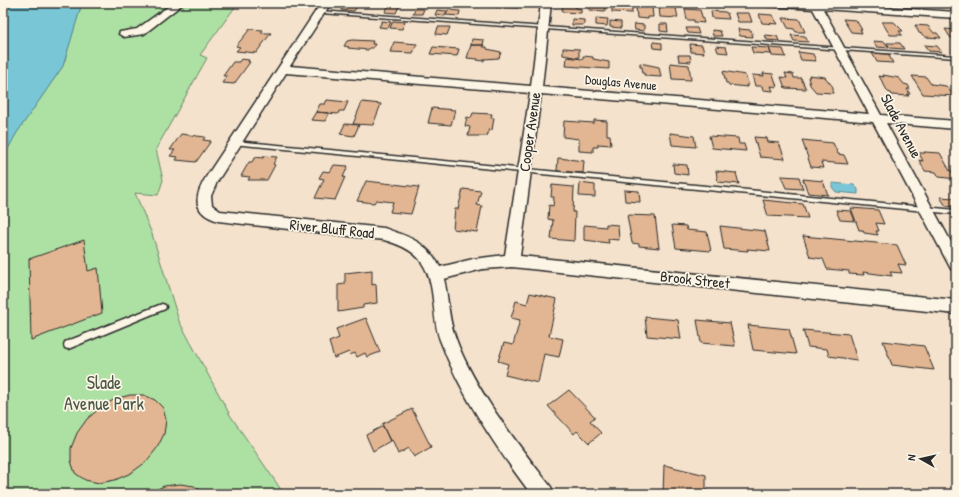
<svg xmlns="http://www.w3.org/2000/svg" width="959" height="497" font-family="'Patrick Hand',sans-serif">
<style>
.green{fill:#ade1a3;stroke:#6c8667}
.water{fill:#79c7d6;stroke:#5a8992}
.building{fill:#e2b692;stroke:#2b2b2b}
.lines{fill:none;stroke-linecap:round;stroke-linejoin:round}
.service-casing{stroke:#2b2b2b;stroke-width:3}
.minor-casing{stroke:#2b2b2b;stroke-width:3}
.service{fill:#fcf5e5;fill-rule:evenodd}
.minor{fill:#fcf5e5;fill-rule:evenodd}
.labels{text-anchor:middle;stroke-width:3.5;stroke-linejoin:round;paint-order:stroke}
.far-street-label{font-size:13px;fill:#2b2b2b;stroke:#fcf5e5}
.street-label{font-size:15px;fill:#2b2b2b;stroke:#fcf5e5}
.near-park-label{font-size:18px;fill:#4c5849;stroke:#fcf5e5}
</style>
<rect width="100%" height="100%" fill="#f4e2cc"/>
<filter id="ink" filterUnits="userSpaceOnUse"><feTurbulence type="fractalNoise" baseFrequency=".025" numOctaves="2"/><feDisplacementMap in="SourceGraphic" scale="8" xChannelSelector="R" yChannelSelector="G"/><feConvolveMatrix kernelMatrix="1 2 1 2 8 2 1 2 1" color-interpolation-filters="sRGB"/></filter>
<g filter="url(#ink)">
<path class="green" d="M82,3h156l-38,52 7,3 -51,91 7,31 -5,15 -23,-2 17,41 27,87 51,94 54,79h-281v-336l13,-24 47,-68z"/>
<path class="water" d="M3,3h79l-19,63 -47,68 -13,24z
M832,183l22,2 4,4v5l-22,-2 -4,-5z"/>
<path class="building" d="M452,3h20l-1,3 -3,1 -17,-1z
M496,3h23l-1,5 -23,-1z
M563,3h12l1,5 5,1v4l-19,-1z
M589,3l16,1v7l-16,-1z
M345,4l9,1h4l-4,6 -13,-1z
M389,5l10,1 -3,7 -11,-1z
M612,6l20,2v5l-20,-1z
M636,6l16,1 1,10h-5v2l-11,-1z
M659,7l17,1 2,10 -18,-1z
M415,9h9l-2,5h-9z
M685,9l15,1 4,13 -10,-1v-2h-7z
M437,10l10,1 -2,5 -10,-1z
M448,10l12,1 -1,5 -13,-1z
M711,11l14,1 2,1 2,6 -17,-1z
M735,13h14l3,9h-14z
M759,14l13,1 6,9 -16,-1z
M596,18l12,1 -1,7 -11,-1z
M783,18l16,1 6,13h-9l-2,-3 -6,-1z
M572,19l12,1v5h-12z
M843,19l13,1 6,10 -2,-1 2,4 -11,-1z
M382,21l9,1 -3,6 -9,-1z
M393,21l12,1 -3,7 -12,-1z
M610,21l11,1v6l-11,-1z
M882,22h12l9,9h-4l3,4h-12z
M634,24l10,1v6l-9,-1z
M660,24h7l1,8 -8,-1z
M915,25l13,1 6,7h3l4,5 -16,-1 -3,-3 -3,-1z
M438,27h12l-3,8 -11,-1z
M686,28h11l2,6 -11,-1z
M250,29l13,1 -2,3h10l-15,20 -20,-2 4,-4 -4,-1z
M738,29l13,1 2,7 -13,-1z
M945,29l11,1v10l-6,-3z
M712,30l8,1 2,5h-9z
M765,35l12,1 2,5 -12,-1z
M791,35l14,1 3,6 -14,-1z
M472,39l12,1 -1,5h-12z
M352,40l21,1 -1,3h3l-2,4h-4l-1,2 -20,-2 1,-1 -5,-1 3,-5z
M873,41l12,1 4,6 -12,-1z
M394,42l23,2 -4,9 -23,-1z
M653,42l9,1v6l-8,-1z
M887,43h13l4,6 -14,-1z
M690,44l12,1 2,8 -13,-1z
M471,45h13l-1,2h4v2l14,3 -2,6 -15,1v2l-7,-1 1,-1 -11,-1z
M924,45l13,1 5,6 -13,-1z
M716,46l10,1 2,6 -10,-1z
M433,47l26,2 -2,7 -27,-2z
M751,47l18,1 2,6 -18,-1z
M563,48l16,1v9l-16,-3z
M769,48l14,1 3,8 -14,-1z
M798,52l15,2 3,7 -15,-1z
M872,53l16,1 5,9 -16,-1z
M678,55h12l1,7 -12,-1z
M583,56l10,1v2l16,3v7l-43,-3 1,-9 16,2z
M241,59l8,1 -1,2h2l-16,22 -12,-1 5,-7h-4l10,-14h6z
M640,63l19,4 2,10 -16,-1v-2h-2l-1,-7h-2z
M670,63l19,2 2,15 -19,-1z
M723,71l22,4 4,10h-3l1,2 -18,-2 -1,-2h-2z
M763,73l10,1 4,13 -6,-1 2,5 -10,-1 -1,-4h-7l-3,-11 12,1z
M785,73l8,1 1,4h7l5,11 -21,-1 -4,-11 6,1z
M809,75l16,2 8,10v6l-17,-1 -6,-7 -2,-8h2z
M883,75l16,3 5,6 4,1 2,4h-3l3,5h-3l2,2 -17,-1 -1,-2 -3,-1 -9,-16 5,1z
M912,76l14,1 5,7 15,2 8,10 -31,-2z
M327,100l10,1 11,1 -4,9h-5l-1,3 -22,-2 4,-8h5z
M362,102l19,2 -8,21 -20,-1z
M432,108l23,2 -4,15 -23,-2z
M316,112l13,1 -4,8 -14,-1z
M473,113l19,1 -1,4h3l-2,12 -3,-1 -2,7h-19l2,-9 -5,-1 2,-9 4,1z
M594,120l13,1v14h3l1,10 -13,-1v3h-5v5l-14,-1v-12l-16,-2 1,-16 30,2z
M345,124l14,1 -5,11 -14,-2z
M670,133l24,3 2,11 -24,-2z
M181,134l24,3 -2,3 8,1 -15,21 -20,-2 2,-3 -8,-1 5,-6h-5z
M709,136l29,2 1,6h5l2,7 -34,-3z
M754,137l13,1 1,4 11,1 6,16 -25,-2z
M802,140l31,3 5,11 6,1 4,9 -27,-2 2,6 -12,-1z
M924,152l16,1 10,18h5l1,8 -17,-2 -3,-5 -11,-1 -6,-11 4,1 -4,-8h6z
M264,156l13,1 -4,7 2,1 -8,15h-19l2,-3 -9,-1 8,-14h3l3,-5 8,1z
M558,158l26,3 -1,12 -26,-2z
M673,164l14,1 1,10 -14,-2z
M334,165l14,1 -5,11h2l-10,23 -20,-2 9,-19 -5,-1 4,-7 7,1z
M716,171l20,2 3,11 -21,-2z
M781,176l18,1 4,12 -17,-1z
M803,179l20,2 5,14 -20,-2z
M366,181l53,6 -8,27 -21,-2 3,-10 -17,-2 -2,3 -17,-2z
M580,183l15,2v12l-16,-1z
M552,185l22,2 -1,25h2l-1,29 -23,-2 2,-19 -5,-1 1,-14 4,1 1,-9h-3z
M463,189l18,2 -4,14 5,1 -5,26 -24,-3 2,-20h3z
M624,190l15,1 1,11 -15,-1z
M940,197l15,1 1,9 -10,-1z
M763,200l40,4 5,14 -40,-2z
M851,208l27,2 6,14 -8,-1 3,8h-3l2,4 -14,-2 -1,-3h-4z
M836,210l15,1 4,10 -15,-1z
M627,215l28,1 4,32 -20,-2v-2l-7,-1z
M606,224l12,1 1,15 -11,-1 1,4 -25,-3v-15l22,2z
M672,225l14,1 1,4 20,2 4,19 -35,-3z
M720,226l45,5 5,20 -23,-2 1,2 -24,-2z
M803,236l94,9 9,20 -8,-1 4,9 -12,-1 2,4 -29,-4 1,3 -15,-1v-3l-22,-2 -4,-10 -13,-2z
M84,240l4,31 10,-3 4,45 -71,27 -2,-81z
M372,270v15l4,-1 1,19 -14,2v3l-25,4v-27l7,-1v-11z
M530,293l27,6 -8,37 14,3 -4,18 -15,-3 -6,29 -33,-8 3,-11 -10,-3 6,-18 9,2 7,-25 -9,-2 5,-17 11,3z
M645,317l33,3 3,19 -34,-3z
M366,318l14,34 -13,5 -2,-4 -8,4 -2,-4 -5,2 -1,-3 -15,6 -5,-16 10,-4 -3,-9z
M697,320l33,3 5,23 -34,-3z
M748,325l41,4 7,25 -43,-4z
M803,330l46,4 8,26 -28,-4 -2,-7 -19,-2z
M883,341l41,5 10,24 -42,-5z
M569,390l26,27 -5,4 11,12 -12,10 -12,-12 -3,3 -26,-28z
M130,395h14l11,5 8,8 3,12 -2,14 -7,14 -11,14 -15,11 -16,7 -16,3 -14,-3 -10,-7 -4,-12v-13l6,-15 10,-14 13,-11 15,-9z
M412,409l19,38 -17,10 -5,-9 -11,6 -6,-14 -2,1 -8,-17z
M383,426l7,15 -17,10 -7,-16z
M664,465l42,10v19h-43z
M180,484l14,2 12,8h-59l17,-8z"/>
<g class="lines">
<defs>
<path id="service" d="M319,11l637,45v2l-635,-45h-2z
M235,141l721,69v4l-723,-70v-2z
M162,304l3,1 1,2 -1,2 -97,40 -3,-1 -1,-3 1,-3z"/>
<path id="minor" d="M173,3h11l-40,31 -20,3 -5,-3 1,-2 17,-3z
M321,3h10l-41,63 241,20 10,-83h10l-9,84 327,27 -56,-105 -46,-3 -5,-3h58l136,9v6l-133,-9 58,106 75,6v8l-70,-6 70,128v20l-5,-2 -78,-147 -332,-28 -21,162 436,44v14l-444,-47 -29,2 -39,10c4,16 4,34 9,51 16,53 64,113 98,157l3,7h-23c-36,-48 -70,-98 -91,-154 -9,-24 -3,-55 -18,-77 -8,-13 -24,-19 -38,-23l-166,-19c-26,-8 -24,-24 -12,-44zM286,73l244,20 -25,162 -32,4 -33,8c-13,-25 -30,-30 -56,-39l-164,-17 -8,-6 -1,-9 6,-14z"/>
</defs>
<use href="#service" class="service-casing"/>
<use href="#minor" class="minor-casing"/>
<use href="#service" class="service"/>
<use href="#minor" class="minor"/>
</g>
</g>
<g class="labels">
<g class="far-street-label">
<text transform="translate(621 82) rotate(5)" y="5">Douglas Avenue</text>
</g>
<g class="street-label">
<text transform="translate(901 126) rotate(62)" y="5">Slade Avenue</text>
<text transform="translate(530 132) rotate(-82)" y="5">Cooper Avenue</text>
<text transform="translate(332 229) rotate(6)" y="5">River Bluff Road</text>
<text transform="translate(695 280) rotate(6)" y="5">Brook Street</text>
</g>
<g class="near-park-label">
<text x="104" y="389">Slade<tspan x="104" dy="21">Avenue Park</tspan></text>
</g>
</g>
<rect width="959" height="497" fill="none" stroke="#fcf5e5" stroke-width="16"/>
<rect x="8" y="8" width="943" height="481" fill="none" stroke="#2b2b2b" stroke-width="1.5" filter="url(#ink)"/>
<g transform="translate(921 459) rotate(278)" stroke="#fcf5e5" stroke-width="3" paint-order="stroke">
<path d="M0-3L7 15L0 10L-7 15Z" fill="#2b2b2b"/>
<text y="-6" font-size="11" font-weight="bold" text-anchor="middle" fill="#2b2b2b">N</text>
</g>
</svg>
